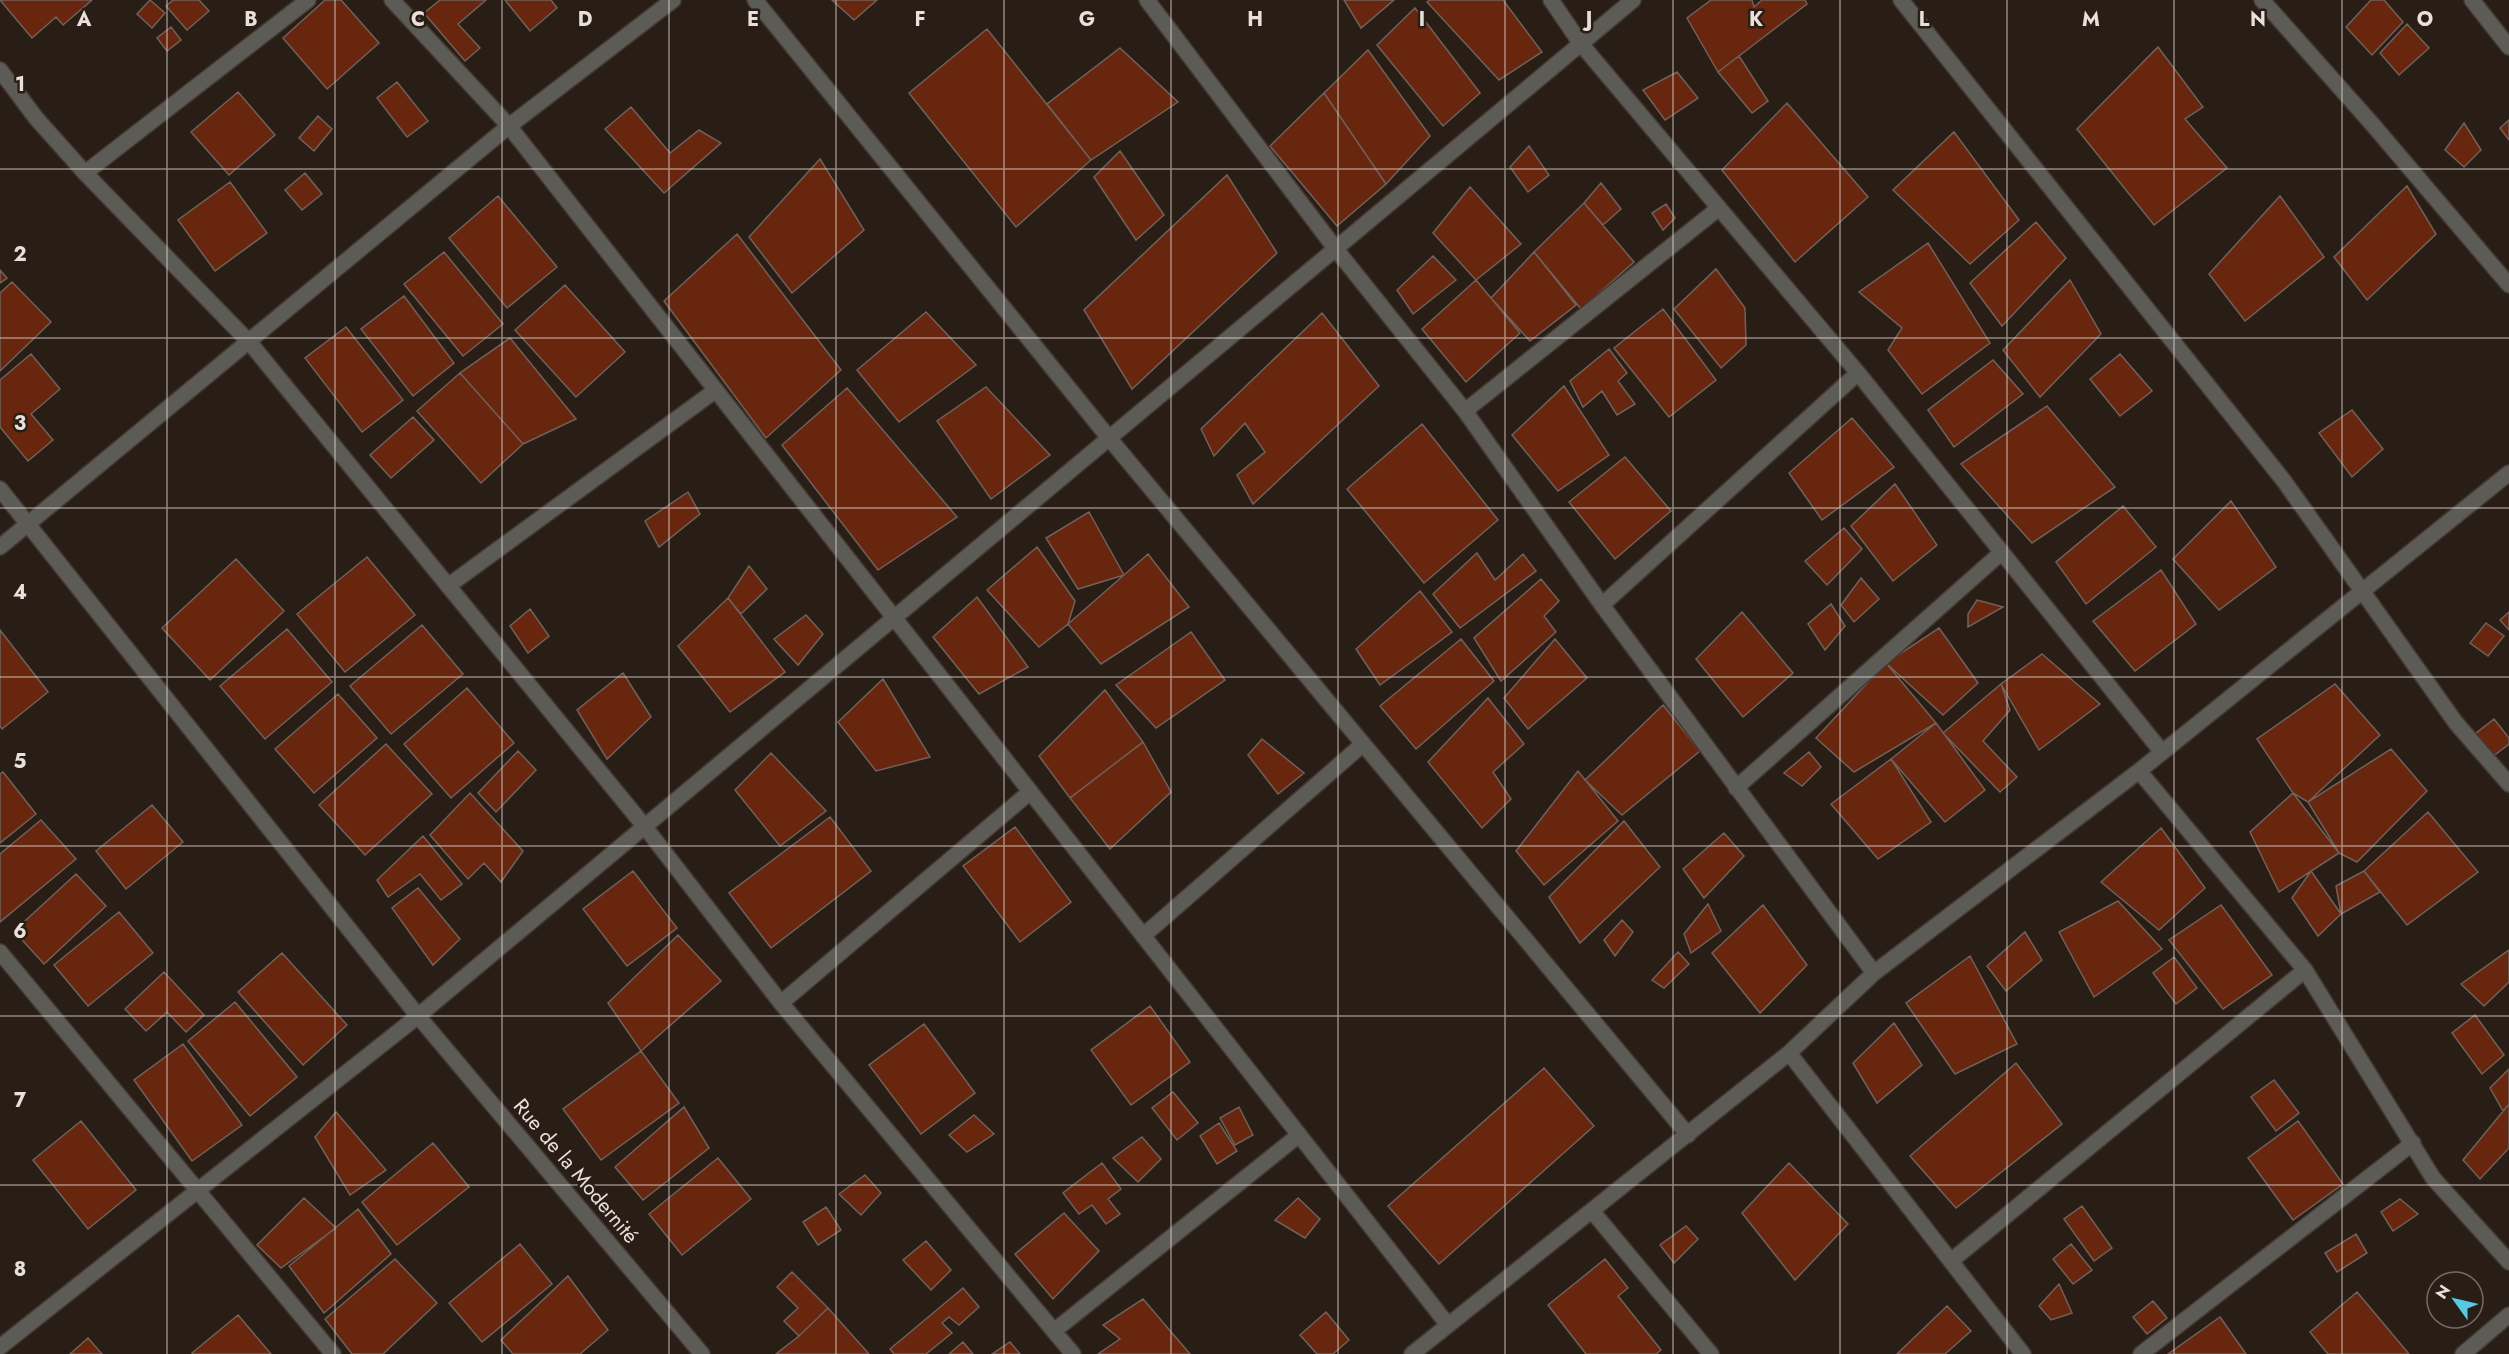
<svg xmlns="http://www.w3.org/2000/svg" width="2509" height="1354" font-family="Jost,sans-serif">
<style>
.building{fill:#67260d;stroke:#71615b;stroke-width:1.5}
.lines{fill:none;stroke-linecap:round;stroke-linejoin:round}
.minor-casing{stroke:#443932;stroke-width:18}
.minor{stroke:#5d5b55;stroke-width:15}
.grid{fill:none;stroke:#e9e0db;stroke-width:1.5;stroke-opacity:0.55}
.labels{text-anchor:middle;stroke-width:5;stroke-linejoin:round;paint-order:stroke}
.street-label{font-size:21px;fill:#e9e0db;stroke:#291e16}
.grid-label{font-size:20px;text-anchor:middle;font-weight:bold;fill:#e9e0db;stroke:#291e16;stroke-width:5;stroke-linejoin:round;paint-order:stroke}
</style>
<rect width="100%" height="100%" fill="#291e16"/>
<path class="building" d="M0,0h92l-29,25 -7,-8 -24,21z
M150,0l15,13 -13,15 -15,-14z
M173,0h26l10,11 -22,19 -21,-24z
M325,0h16l38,43 -52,46 -44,-51z
M440,0h46l-28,24 22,24 -15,13 -41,-48z
M505,0h46l6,8 -27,23z
M832,0h45l-23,20z
M1344,0h50l-33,28z
M1430,0h73l39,52 -43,28 -72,-78z
M1711,0h41l2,7 8,-7h43l2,4 -89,68 -31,-54z
M2371,0h13l19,22 -31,33 -26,-28z
M1415,8l65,85 -37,33 -66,-81z
M2407,24l22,24 -30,27 -19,-22z
M171,27l10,13 -14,11 -10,-13z
M987,29l104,131 -75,67 -107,-134z
M2158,47l45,60 -18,12 42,49 -73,57 -77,-96z
M1120,48l58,54 -87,58 -44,-56z
M1368,50l62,86 -44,48 -62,-91z
M1739,56l29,45 -16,12 -34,-41z
M1677,72l21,26 -33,22 -22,-30z
M397,82l31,39 -21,16 -30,-39z
M238,92l37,43 -46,40 -38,-43z
M1324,93l62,91 -49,42 -67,-80z
M1787,103l81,94 -73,65 -73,-92z
M631,107l39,46 29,-23 22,13 -57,50 -59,-64z
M318,116l14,13 -18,22 -15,-13z
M2509,120v20l-9,-12z
M2464,123l17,27 -17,17 -19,-17z
M1954,132l65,88 -49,44 -77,-74z
M1529,146l20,29 -21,17 -18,-25z
M1120,151l44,64 -28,25 -42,-63z
M820,159l44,71 -72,63 -43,-56z
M305,173l17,21 -20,16 -17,-20z
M1227,175l50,78 -145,136 -48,-79z
M230,182l37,51 -52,38 -37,-51z
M1601,183l20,26 -18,16 -19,-22z
M2407,186l29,48 -69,66 -33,-43z
M1470,187l51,57 -45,36 -43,-47z
M498,196l59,71 -50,41 -58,-70z
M2280,196l44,61 -79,64 -36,-47z
M1584,203l50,59 -53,47 -47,-57z
M1666,204l9,14 -12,12 -11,-17z
M2036,222l30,36 -64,68 -32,-43z
M737,234l104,136 -75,68 -102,-137z
M1928,243l62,100 -68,51 -34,-44 14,-22 -43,-36z
M444,252l59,72 -40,32 -59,-72z
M1534,252l42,53 -46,36 -39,-43z
M1433,256l23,24 -43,34 -16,-24z
M1716,269l29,39 1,37 -25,23 -47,-59z
M0,270l7,8 -7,5z
M1476,280l44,53 -54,49 -44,-53z
M2070,280l31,54 -61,63 -37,-47z
M12,282l39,40 -51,49v-78z
M565,285l60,67 -49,45 -61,-67z
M404,296l50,67 -41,33 -52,-67z
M1663,309l53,71 -47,37 -55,-69z
M926,312l50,53 -77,57 -42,-52z
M1322,313l57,73 -126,118 -16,-29 28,-23 -20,-29 -31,33 -13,-27z
M346,327l57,73 -41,32 -57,-74z
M510,338l66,81 -53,25 -63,-71z
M1609,349l18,24 -9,8 17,23 -18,11 -15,-24 -19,16 -13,-26z
M31,354l29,35 -29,25 22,26 -25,21 -28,-34v-47z
M2120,354l32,37 -32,25 -30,-37z
M1993,360l30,34 -69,53 -26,-37z
M460,373l63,71 -42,39 -64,-72z
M1564,386l45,69 -51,36 -46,-56z
M986,387l64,68 -59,44 -54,-78z
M847,388l110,129 -79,53 -96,-125z
M2047,406l68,81 -83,56 -71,-79z
M2352,410l31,39 -31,28 -33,-44z
M413,417l21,23 -43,38 -21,-23z
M1852,418l42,49 -72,53 -33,-47z
M1422,424l76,96 -74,63 -77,-94z
M1625,457l46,54 -56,48 -46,-57z
M1895,484l42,61 -44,36 -42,-55z
M688,492l12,22 -41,33 -14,-26z
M2231,501l45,66 -57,43 -46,-51z
M2123,506l33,41 -70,57 -30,-42z
M1089,512l35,63 -46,14 -32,-51z
M1844,528l18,21 -35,36 -22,-24z
M1037,547l38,54 -7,23 -29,23 -52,-57z
M1477,553l18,27 28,-26 13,17 -76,57 -27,-34z
M1148,554l41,53 -88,57 -33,-40z
M367,557l48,58 -70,57 -48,-58z
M236,559l48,52 -74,69 -48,-52z
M749,566l18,23 -26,25 -13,-16z
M2161,570l35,54 -61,47 -42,-50z
M1861,578l18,21 -25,23 -13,-17z
M1541,579l18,22 -15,15 12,16 -55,49 -27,-43z
M1420,591l32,41 -72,53 -24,-36z
M977,597l51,70 -49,27 -46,-57z
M728,598l57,74 -55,40 -52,-66z
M1977,600l26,7 -35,20v-13z
M1831,604l14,22 -20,24 -17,-26z
M530,609l19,27 -21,17 -18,-27z
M1742,612l51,61 -50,44 -47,-58z
M2509,612v18l-9,-10z
M806,615l17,19 -25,31 -24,-26z
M2486,623l18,13 -16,20 -18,-13z
M422,625l41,49 -72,60 -41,-48z
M1939,628l39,55 -35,32 -57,-52z
M287,629l45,53 -67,57 -45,-53z
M0,630l48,62 -46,37 -2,-3z
M1191,632l34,48 -69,48 -40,-43z
M1461,639l33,42 -78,68 -36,-43z
M1555,639l32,39 -59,51 -24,-31z
M2042,654l58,50 -61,46 -38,-66z
M1886,663l50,60 -82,49 -38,-34z
M623,673l28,44 -44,42 -30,-49z
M883,679l47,78 -54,14 -38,-49z
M2001,684l9,26 -27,31 34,36 -17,15 -57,-59z
M2335,684l45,51 -72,67 -15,-9 -36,-54z
M467,688l47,55 -63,55 -47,-54z
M1105,690l38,52 -73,56 -31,-42z
M338,694l39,44 -63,55 -39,-44z
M1488,698l36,46 -31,28 18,27 -29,29 -54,-66z
M1663,705l37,46 -78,64 -37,-35z
M2494,719l15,19v6l-17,13 -17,-23z
M1936,723l49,67 -40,32 -54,-63z
M1262,739l42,34 -26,21 -30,-39z
M1143,742l28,50 -61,57 -40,-51z
M386,744l46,50 -67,61 -46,-50z
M2391,749l36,42 -70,71 -18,-9 -31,-51z
M518,751l18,19 -40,42 -18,-19z
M1809,752l12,15 -19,19 -18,-13z
M771,753l55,58 -46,35 -45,-56z
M1891,759l40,63 -53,37 -47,-55z
M1578,771l40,50 -74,64 -28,-34z
M3,772l33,42 -36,29v-69z
M470,793l53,58 -22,31 -17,-19 -16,16 -38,-44z
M2293,793l46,60 -60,39 -29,-60z
M152,805l31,37 -57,47 -30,-38z
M2428,812l50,60 -71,53 -43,-54z
M830,817l41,54 -100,77 -42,-55z
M41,820l35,39 -76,63v-68z
M1624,821l36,46 -80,76 -31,-46z
M1015,827l56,75 -51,40 -57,-76z
M2161,828l44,60 -46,42 -58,-48z
M1724,833l20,23 -40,42 -21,-29z
M423,836l39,48 -21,16 -21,-26 -32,23 -11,-17z
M633,871l44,57 -50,38 -44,-57z
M2311,871l30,43 -23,22 -26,-38z
M2364,871l16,21 -39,22 -5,-28z
M76,874l30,32 -62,58 -30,-33z
M418,888l42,51 -27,26 -41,-57z
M2118,901l44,48 -68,48 -35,-65z
M1708,904l13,27 -30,22 -7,-19z
M1763,905l44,60 -47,48 -48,-60z
M2221,905l51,70 -49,34 -54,-69z
M119,912l34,41 -65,53 -34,-41z
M1622,920l11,12 -18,24 -11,-16z
M2025,932l17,28 -36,31 -19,-25z
M678,935l43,46 -80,70 -33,-48z
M2509,950v32l-25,24 -23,-22z
M1678,952l11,12 -25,24 -12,-8z
M282,953l65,72 -44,40 -65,-73z
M1970,956l47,88 -62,30 -49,-71z
M2174,957l23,31 -21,16 -23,-31z
M164,972l40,43 -18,17 -19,-20 -21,19 -21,-22z
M235,1002l62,75 -47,39 -62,-75z
M1150,1006l40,56 -59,43 -40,-55z
M2475,1015l29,40 -22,19 -30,-41z
M1894,1023l28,42 -45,38 -24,-40z
M924,1024l51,69 -54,41 -52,-69z
M183,1044l59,81 -50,36 -58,-81z
M641,1051l38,52 -78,57 -38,-51z
M2016,1063l46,61 -106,84 -46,-52z
M1544,1068l50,58 -155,138 -51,-58z
M2509,1069v35l-6,7 -13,-23z
M2274,1080l25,33 -23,18 -25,-34z
M1173,1092l25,31 -21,17 -25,-32z
M2509,1104v44l-29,31 -17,-19z
M684,1107l25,41 -66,52 -28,-33z
M1239,1107l14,28 -18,10 -15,-27z
M336,1112l50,58 -36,25 -35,-58z
M974,1115l20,19 -27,18 -18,-17z
M81,1121l55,69 -48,39 -55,-69z
M2298,1121l45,63 -50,36 -45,-62z
M1219,1123l18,28 -20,13 -17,-28z
M1142,1137l19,22 -23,23 -25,-24z
M433,1143l36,44 -72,58 -35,-43z
M718,1158l33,41 -69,56 -33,-41z
M1102,1163l19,26 -13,10 12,15 -14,10 -14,-19 -13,9 -16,-21z
M1789,1163l59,61 -53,56 -53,-67z
M865,1175l16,18 -20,22 -22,-21z
M304,1198l32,30 -55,40 -24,-23z
M1298,1198l22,21 -15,19 -30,-18z
M2400,1199l18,15 -25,17 -12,-19z
M2082,1206l30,42 -18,13 -30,-42z
M826,1207l15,23 -23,15 -15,-23z
M358,1209l33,45 -67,59 -35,-47z
M1064,1213l35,38 -46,48 -38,-45z
M1686,1226l12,13 -24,24 -14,-18z
M2356,1234l11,19 -30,19 -12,-19z
M926,1241l25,29 -20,20 -28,-30z
M520,1244l32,40 -70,58 -33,-39z
M2071,1244l21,26 -19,14 -20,-25z
M395,1259l42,44 -54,51h-31l-27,-35z
M1605,1259l23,29 -10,8 43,54 -5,4h-70l-38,-49z
M792,1272l36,36 -29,28 -15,-15 14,-13 -21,-21z
M568,1276l40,54 -28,24h-67l-12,-14z
M2059,1284l13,29 -21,7 -12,-14z
M963,1288l16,19 -20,18 -10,-8 -7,6 10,10 -26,21h-32l-4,-5z
M2357,1292l52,62h-81l-18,-22z
M1143,1299l47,55h-92l22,-15 -17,-14z
M2153,1301l14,17 -20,16 -14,-17z
M1947,1306l24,25 -26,23h-48z
M828,1308l41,46h-93l23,-18z
M1326,1312l23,28 -16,14h-16l-17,-19z
M238,1315l33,39h-78l-1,-1z
M2220,1317l26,37h-78z
M88,1338l14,16h-32z
M963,1342l10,12h-24z
M1010,1342l10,12h-28z"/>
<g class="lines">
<defs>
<path id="minor" d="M392,0l117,126 939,1199
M755,0l354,438 579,697
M1147,0l188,248 130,163 137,194 272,368
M1551,0l30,44 277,329 304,379
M1901,0l383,481 172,242 53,61
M2262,0l111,125 136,160
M2472,0l37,47
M0,70l36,48 49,55 165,170 395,484 136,176
M85,173l223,-173
M1465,411l254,-203
M0,489l418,527 284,338
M0,547l509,-421 164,-126
M448,586l268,-196
M1602,605l256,-232
M2139,771l166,199 128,208 76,84
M1736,788l266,-236
M1030,792l-249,211 292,351
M1143,936l220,-192
M0,952l333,402
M1789,1053l234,301
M1592,1211l119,143
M1951,1261l354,-291
M1054,1331l245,-196
M0,1347l418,-331 1215,-1016
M1412,1354l377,-301 85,-80 265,-202 370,-298
M2141,1354l272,-211
M2463,1354l46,-39"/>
</defs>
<use href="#minor" class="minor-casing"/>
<use href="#minor" class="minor"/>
</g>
<path class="grid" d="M167,0v1354M335,0v1354M502,0v1354M669,0v1354M836,0v1354M1004,0v1354M1171,0v1354M1338,0v1354M1505,0v1354M1673,0v1354M1840,0v1354M2007,0v1354M2174,0v1354M2342,0v1354M0,169h2509M0,338h2509M0,508h2509M0,677h2509M0,846h2509M0,1016h2509M0,1185h2509"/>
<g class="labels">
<g class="street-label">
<text transform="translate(576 1171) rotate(50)" y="7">Rue de la Modernité</text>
</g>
</g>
<g class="grid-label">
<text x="84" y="26">A</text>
<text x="251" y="26">B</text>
<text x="418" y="26">C</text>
<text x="585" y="26">D</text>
<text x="753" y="26">E</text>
<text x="920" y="26">F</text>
<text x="1087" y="26">G</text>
<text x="1255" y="26">H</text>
<text x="1422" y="26">I</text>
<text x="1589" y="26">J</text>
<text x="1756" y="26">K</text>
<text x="1924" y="26">L</text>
<text x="2091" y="26">M</text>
<text x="2258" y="26">N</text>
<text x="2425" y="26">O</text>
<text x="20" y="91">1</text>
<text x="20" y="261">2</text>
<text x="20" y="430">3</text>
<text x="20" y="599">4</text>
<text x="20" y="768">5</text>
<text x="20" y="938">6</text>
<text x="20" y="1107">7</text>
<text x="20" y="1276">8</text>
</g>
<g transform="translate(2455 1300) rotate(304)"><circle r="28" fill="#291e16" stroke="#766c65" stroke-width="1.5"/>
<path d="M0-4.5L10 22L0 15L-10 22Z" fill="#58c9e3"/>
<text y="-9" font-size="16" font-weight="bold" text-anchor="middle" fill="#e9e0db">N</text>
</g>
</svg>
